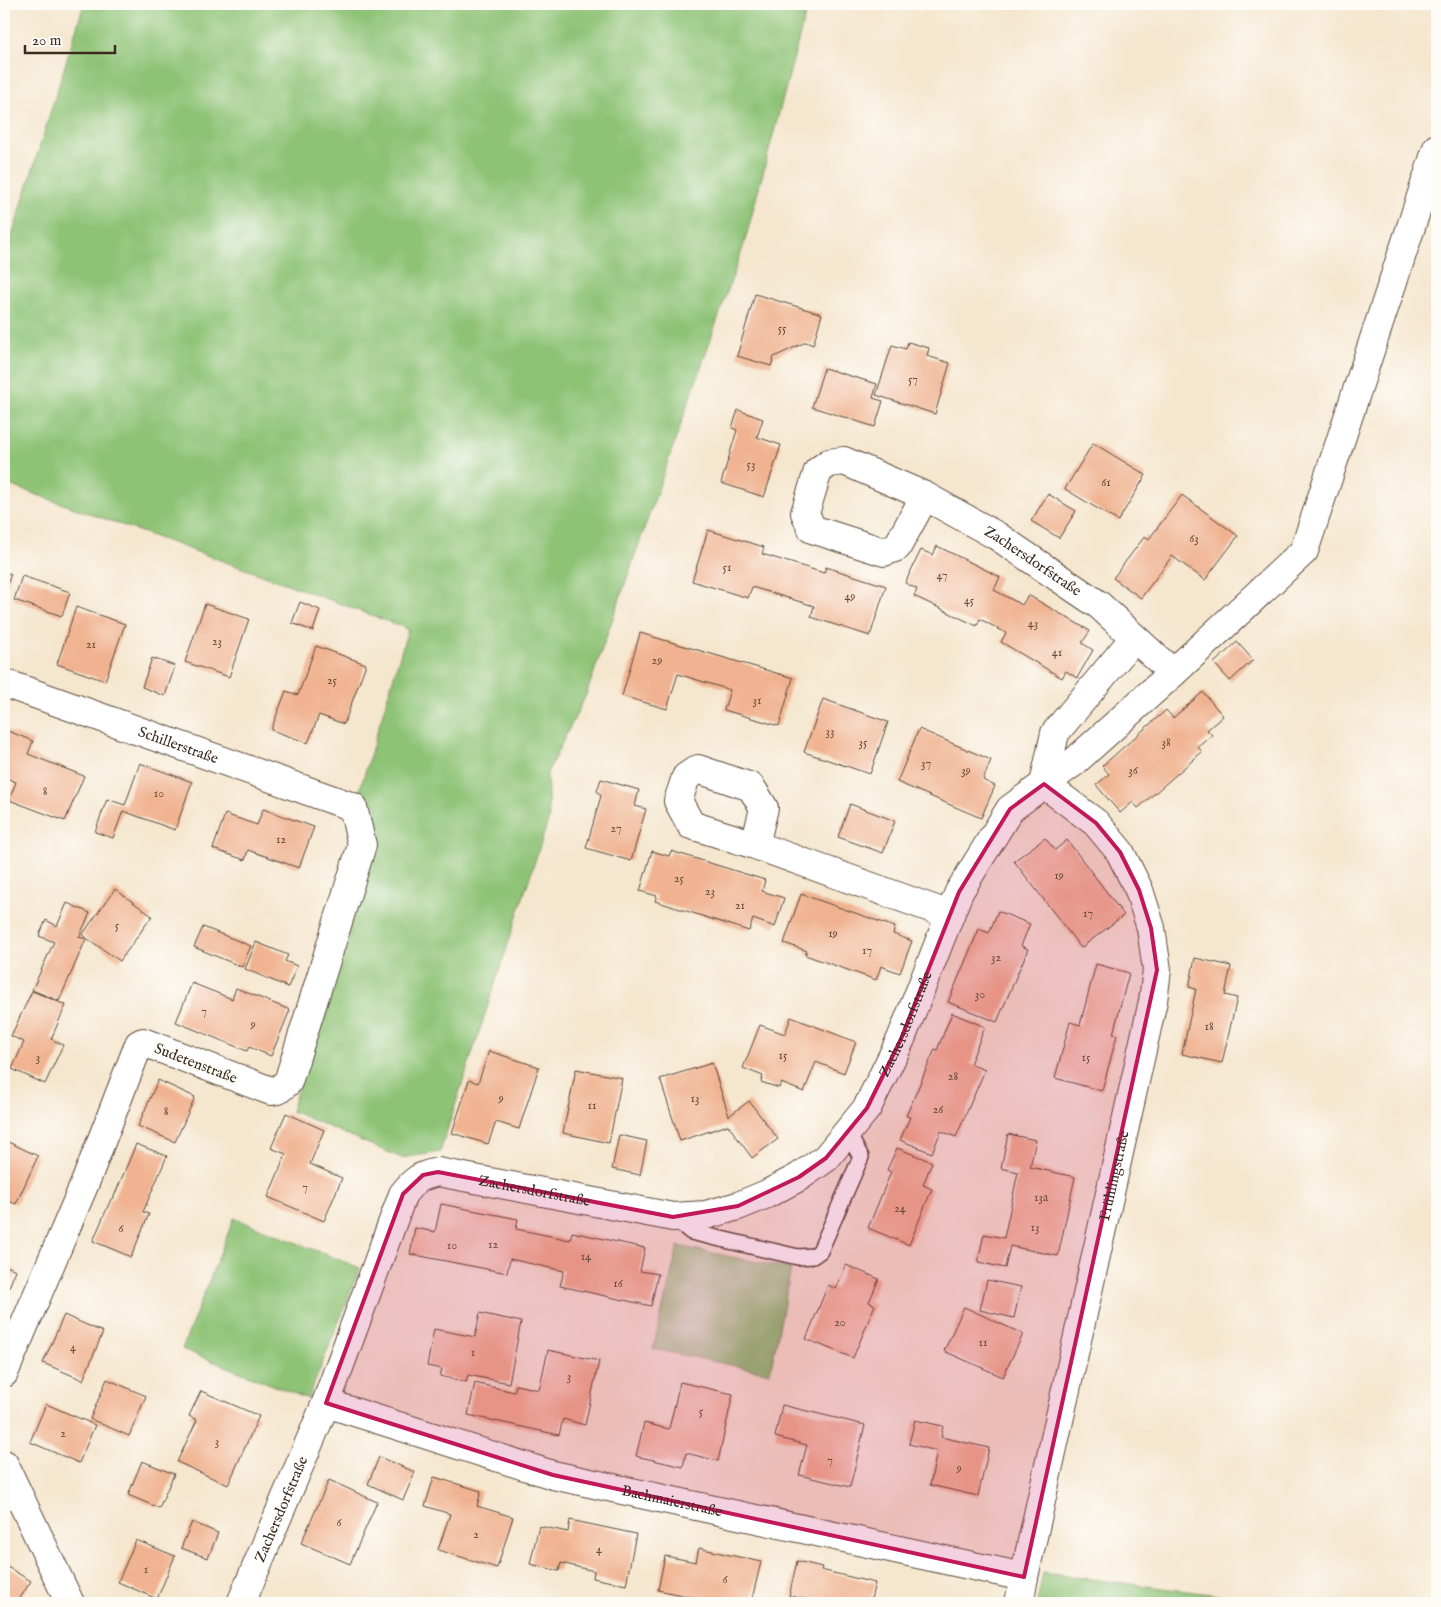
<svg xmlns="http://www.w3.org/2000/svg" width="1441" height="1607" font-family="'IM FELL English',serif">
<style>
.green{fill:#8ec376;stroke:#64764a}
.building{fill:#f0b290}
.lines{fill:none;stroke-linecap:round;stroke-linejoin:round}
.lane-casing{stroke:#574638;stroke-width:18}
.street-casing{stroke:#574638;stroke-width:30}
.lane{stroke:#fff;stroke-width:15}
.street{stroke:#fff;stroke-width:28}
.marked{fill:#c2185b;fill-opacity:0.2;stroke:#c2185b;stroke-width:4;stroke-linejoin:round}
.labels{text-anchor:middle;stroke-width:5;stroke-linejoin:round;paint-order:stroke}
.number-label{font-size:12px;fill:#684c3a}
.street-label{font-size:15px;fill:#3b2a1e;stroke:#fdfcf7}
</style>
<rect width="100%" height="100%" fill="#fdfcf7"/>
<filter id="ink" filterUnits="userSpaceOnUse"><feTurbulence type="fractalNoise" baseFrequency=".02" numOctaves="2"/><feDisplacementMap in="SourceGraphic" scale="10" xChannelSelector="R" yChannelSelector="G"/><feConvolveMatrix kernelMatrix="1 2 1 2 8 2 1 2 1" color-interpolation-filters="sRGB"/></filter>
<filter id="wash" filterUnits="userSpaceOnUse"><feTurbulence type="fractalNoise" baseFrequency=".0096" numOctaves="4" result="noise"/><feDisplacementMap in="SourceGraphic" scale="20" xChannelSelector="R" yChannelSelector="G"/><feGaussianBlur stdDeviation="1.12" result="paint"/><feColorMatrix in="noise" values="0 0 0 0 0 0 0 0 0 0 0 0 0 0 0 0 0 1.4 0 .05"/><feComposite in="paint" operator="in"/></filter>
<g filter="url(#wash)">
<rect width="100%" height="100%" fill="#f5e6ce"/>
<path class="green" d="M84,4h724l-64,240 -158,451 -39,78 2,45 -109,334 -38,6 -111,-47 80,-258 5,-49 -19,-5 51,-170 -118,-44 -286,-102v-221z
M234,1218l126,50 -52,131 -126,-50z
M678,1246l113,23 -21,104 -117,-24z
M1043,1573l207,26v4h-213z"/>
<g id="blocks">
<path class="building" d="M755,294l67,20 -9,31 -7,-3 -32,15 -3,9 -34,-10z
M908,342l21,6 -2,8 23,7 -15,51 -59,-19 16,-50 14,4z
M824,368l53,16 -4,14 10,3 -8,26 -63,-20z
M738,410l25,9 -6,18 24,8 -17,52 -43,-14 16,-53 -5,-2z
M1093,443l53,32 -28,46 -53,-32z
M1048,494l28,17 -17,27 -28,-17z
M1182,495l56,41 -33,44 -33,-24 -31,42 -28,-20 32,-42 4,3z
M708,530l56,17 -2,7 62,19 2,-6 60,19 -16,50 -59,-19 3,-11 -62,-19 -4,11 -56,-17z
M937,546l63,31 -6,13 28,15 6,-10 62,36 -8,12 11,7 -16,28 -11,-7 -4,7 -61,-36 5,-9 -26,-14 -3,7 -63,-30 3,-7 -12,-6 16,-33 12,5z
M4,572l7,2 -7,19z
M22,576l48,16 -8,24 -48,-16z
M300,602l20,8 -7,21 -21,-8z
M205,604l44,15 -20,58 -44,-15z
M76,607l49,17 -20,57 -48,-17z
M640,633l153,45 -14,48 -55,-16 6,-20 -52,-16 -11,35 -45,-13z
M1237,642l16,18 -23,21 -16,-18z
M316,646l50,18 -22,60 -25,-9 -11,28 -37,-13 15,-39 12,4z
M152,658l23,8 -10,30 -23,-9z
M1203,692l20,24 -16,14 5,5 -14,12 4,5 -64,56 -5,-6 -13,11 -24,-28 13,-11 -7,-8 64,-56 7,8z
M823,699l65,23 -18,52 -66,-22z
M919,729l72,31 -8,20 12,6 -14,32 -84,-36z
M8,731l25,10 -5,13 56,22 -19,45 -56,-21 7,-18 -12,-5v-34z
M140,763l52,19 -17,48 -52,-19 -10,27 -18,-6 12,-33 18,6z
M601,779l38,11 -4,16 11,3 -15,52 -45,-13 15,-52 -4,-5z
M850,804l45,17 -12,32 -45,-16z
M263,809l51,18 -15,41 -51,-18 -3,10 -32,-11 12,-35 32,11z
M1045,838l10,12 12,-10 57,75 -43,33 -67,-87z
M652,851l17,5 2,-5 94,29 -3,11 22,7 -9,29 -22,-8 -4,12 -94,-30 2,-5 -17,-5z
M115,889l37,27 -32,45 -38,-26z
M801,894l94,33 -2,7 19,7 -12,32 -19,-7 -5,14 -71,-25 2,-4 -23,-8z
M67,903l23,10 -11,24 7,2 -27,62 -27,-11 22,-48 -15,-6 7,-16 11,6z
M998,911l32,13 -9,22 7,3 -31,73 -49,-20 31,-73 10,4z
M203,927l48,19 -9,21 -48,-20z
M256,942l32,13 -3,6 12,5 -9,21 -43,-18z
M1195,958l36,8 -6,29 12,3 -15,65 -40,-9 14,-65 -7,-2z
M1096,964l33,9 -16,61 4,1 -15,56 -47,-13 15,-56 10,3z
M192,983l40,16 4,-11 54,22 -19,46 -22,-9 -2,4 -71,-29z
M32,991l34,14 -15,34 12,6 -18,39 -33,-15 12,-27 -13,-6z
M952,1013l33,14 -15,37 15,6 -29,67 -15,-6 -9,22 -32,-13 10,-23 -4,-1 29,-67 2,1z
M791,1017l65,25 -12,31 -28,-11 -12,30 -23,-9 -2,5 -18,-6 2,-6 -20,-8 17,-43 25,9z
M489,1051l50,16 -20,62 -23,-7 -8,22 -36,-11 17,-53 9,3z
M712,1063l17,53 20,-15 29,38 -26,19 -24,-33 -48,16 -20,-62z
M576,1069l46,9 -13,65 -46,-10z
M158,1080l37,17 -20,45 -37,-16z
M286,1113l38,17 -14,34 32,14 -18,43 -56,-24 18,-43 -15,-6z
M1008,1134l28,6 -6,27 45,10 -17,79 -48,-10 -5,22 -27,-6 6,-28 20,4 14,-66 -17,-4z
M619,1135l28,6 -7,34 -28,-6z
M4,1140l34,16 -22,48 -12,-5z
M136,1144l31,12 -24,56 6,2 -18,43 -38,-16 18,-42h2z
M897,1148l35,14 -9,23 9,4 -23,56 -41,-17 23,-56 -4,-2z
M441,1204l77,15 -2,10 54,11 2,-8 73,16 -5,23 18,3 -7,32 -91,-20 4,-15 -54,-12 -3,14 -97,-19 5,-26 20,4z
M4,1265l12,5 -12,29z
M846,1265l33,14 -10,23 6,3 -22,53 -47,-19 22,-54 8,4z
M987,1280l34,7 -7,31 -34,-8z
M964,1307l59,27 -20,43 -59,-26z
M480,1313l41,9 -12,61 -41,-8 -2,7 -26,-6 2,-7 -15,-3 7,-37 41,8z
M64,1315l39,17 -20,48 -40,-17z
M548,1350l51,11 -14,64 -22,-6 -4,16 -91,-20 7,-32 39,9 2,-7 23,5z
M107,1379l39,17 -17,40 -39,-17z
M680,1382l53,12 -15,67 -32,-8 -3,14 -47,-11 8,-33 25,6z
M201,1391l58,25 -31,69 -51,-23 20,-42 -8,-4z
M46,1404l49,21 -16,38 -49,-21z
M782,1405l83,20 -15,62 -51,-12 8,-30 -32,-8z
M915,1420l28,6 -2,11 48,11 -11,48 -48,-11 7,-34 -28,-7z
M379,1457l36,15 -12,28 -35,-16z
M142,1461l32,13 -15,34 -31,-13z
M434,1477l47,14 -4,15 36,11 -16,51 -59,-18 12,-36 -25,-8z
M329,1480l48,22 -27,62 -49,-21z
M570,1520l66,14 -10,51 -33,-7 1,-7 -33,-8 -2,8 -29,-7 9,-38 29,6z
M192,1522l26,11 -10,25 -27,-10z
M136,1540l39,16 -18,43 -39,-17z
M699,1548l62,14 -10,41h-32l-61,-13 7,-34 31,6z
M797,1561l25,6 -1,3 54,13 -5,20h-57l1,-2 -25,-5z
M4,1565l27,16 -14,22h-13z"/>
</g>
</g>
<g filter="url(#ink)">
<use href="#blocks" fill-opacity="0" stroke="#574638" stroke-width="1"/>
<g class="lines">
<defs>
<path id="lane" d="M673,1217l18,15 107,25 15,-1 7,-5 41,-94 -14,-25"/>
<g id="street">
<path id="s1" d="M925,496l-28,51 -13,5 -72,-23 -7,-16 13,-42 11,-8 15,-2 81,35 72,40 102,69 74,68"/>
<path id="s2" d="M4,683l349,124 9,38 -74,237 -10,8 -7,1 -128,-49 -4,2 -54,139 -81,190"/>
<path d="M755,845l9,-37 -13,-21 -53,-18 -12,8 -8,24 13,24 64,20 195,70"/>
<path id="s3" d="M326,1403l227,72 471,102"/>
<path d="M4,1464l66,139"/>
<path id="s4" d="M241,1603l85,-200 77,-209c12,-15 17,-18 35,-22l235,45 33,-2 32,-9 29,-12 32,-17 27,-19 41,-50 34,-69 58,-147 51,-83 63,-46 100,-90 131,-122 133,-403"/>
<path id="s5" d="M1019,1603l5,-26 129,-576 4,-31 -6,-42 -12,-38 -19,-38 -24,-29 -52,-39 11,-51 79,-95"/>
</g>
</defs>
<use href="#lane" class="lane-casing"/>
<use href="#street" class="street-casing"/>
<use href="#lane" class="lane"/>
<use href="#street" class="street"/>
</g>
</g>
<path class="marked" d="M1044,784l52,39 24,29 19,38 12,38 6,42 -133,607 -471,-102 -227,-72 77,-209 20,-19 15,-3 235,45 65,-11 61,-29 27,-19 41,-50 34,-69 58,-147 51,-83z"/>
<g class="labels">
<g class="number-label">
<text x="782" y="332">55</text>
<text x="913" y="383">57</text>
<text x="751" y="468">53</text>
<text x="1106" y="486">61</text>
<text x="1194" y="542">63</text>
<text x="727" y="571">51</text>
<text x="942" y="579">47</text>
<text x="850" y="600">49</text>
<text x="969" y="604">45</text>
<text x="1033" y="627">43</text>
<text x="217" y="645">23</text>
<text x="91" y="648">21</text>
<text x="1057" y="656">41</text>
<text x="657" y="664">29</text>
<text x="332" y="684">25</text>
<text x="757" y="704">31</text>
<text x="830" y="735">33</text>
<text x="863" y="746">35</text>
<text x="1166" y="746">38</text>
<text x="926" y="767">37</text>
<text x="966" y="774">39</text>
<text x="1133" y="774">36</text>
<text x="45" y="795">8</text>
<text x="159" y="797">10</text>
<text x="616" y="832">27</text>
<text x="281" y="843">12</text>
<text x="1059" y="879">19</text>
<text x="679" y="882">25</text>
<text x="710" y="895">23</text>
<text x="740" y="909">21</text>
<text x="1088" y="917">17</text>
<text x="117" y="929">5</text>
<text x="833" y="937">19</text>
<text x="867" y="954">17</text>
<text x="996" y="961">32</text>
<text x="980" y="998">30</text>
<text x="204" y="1015">7</text>
<text x="253" y="1028">9</text>
<text x="1209" y="1030">18</text>
<text x="783" y="1059">15</text>
<text x="38" y="1061">3</text>
<text x="1086" y="1061">15</text>
<text x="953" y="1080">28</text>
<text x="501" y="1102">9</text>
<text x="695" y="1102">13</text>
<text x="592" y="1109">11</text>
<text x="938" y="1113">26</text>
<text x="166" y="1115">8</text>
<text x="305" y="1191">7</text>
<text x="1041" y="1201">13a</text>
<text x="900" y="1212">24</text>
<text x="1035" y="1231">13</text>
<text x="121" y="1232">6</text>
<text x="493" y="1248">12</text>
<text x="452" y="1249">10</text>
<text x="586" y="1260">14</text>
<text x="618" y="1287">16</text>
<text x="840" y="1326">20</text>
<text x="983" y="1346">11</text>
<text x="73" y="1351">4</text>
<text x="473" y="1356">1</text>
<text x="569" y="1380">3</text>
<text x="701" y="1415">5</text>
<text x="63" y="1437">2</text>
<text x="217" y="1445">3</text>
<text x="830" y="1464">7</text>
<text x="959" y="1472">9</text>
<text x="339" y="1526">6</text>
<text x="476" y="1538">2</text>
<text x="599" y="1553">4</text>
<text x="146" y="1573">1</text>
<text x="725" y="1583">6</text>
</g>
<g class="street-label">
<text dy="5" stroke="none"><textPath href="#s1" startOffset="452">Zachersdorfstraße</textPath></text>
<text dy="5" stroke="none"><textPath href="#s2" startOffset="185">Schillerstraße</textPath></text>
<text dy="5" stroke="none"><textPath href="#s4" startOffset="1046">Zachersdorfstraße</textPath></text>
<text transform="translate(196 1063) rotate(21)" y="5">Sudetenstraße</text>
<text dy="5" stroke="none"><textPath href="#s5" startOffset="438">Frühlingstraße</textPath></text>
<text dy="5" stroke="none"><textPath href="#s4" startOffset="581">Zachersdorfstraße</textPath></text>
<text dy="5" stroke="none"><textPath href="#s3" startOffset="360">Bachmaierstraße</textPath></text>
<text dy="5" stroke="none"><textPath href="#s4" startOffset="102">Zachersdorfstraße</textPath></text>
</g>
</g>
<rect width="1441" height="1607" fill="none" stroke="#fdfcf7" stroke-width="20"/>
<path d="M25 45v8h90v-8" fill="none" stroke="#3b2a1e" stroke-width="2.5"/>
<text x="32" y="45" font-size="15" fill="#3b2a1e" stroke="#fdfcf7" stroke-width="4" paint-order="stroke">20 m</text>
</svg>
